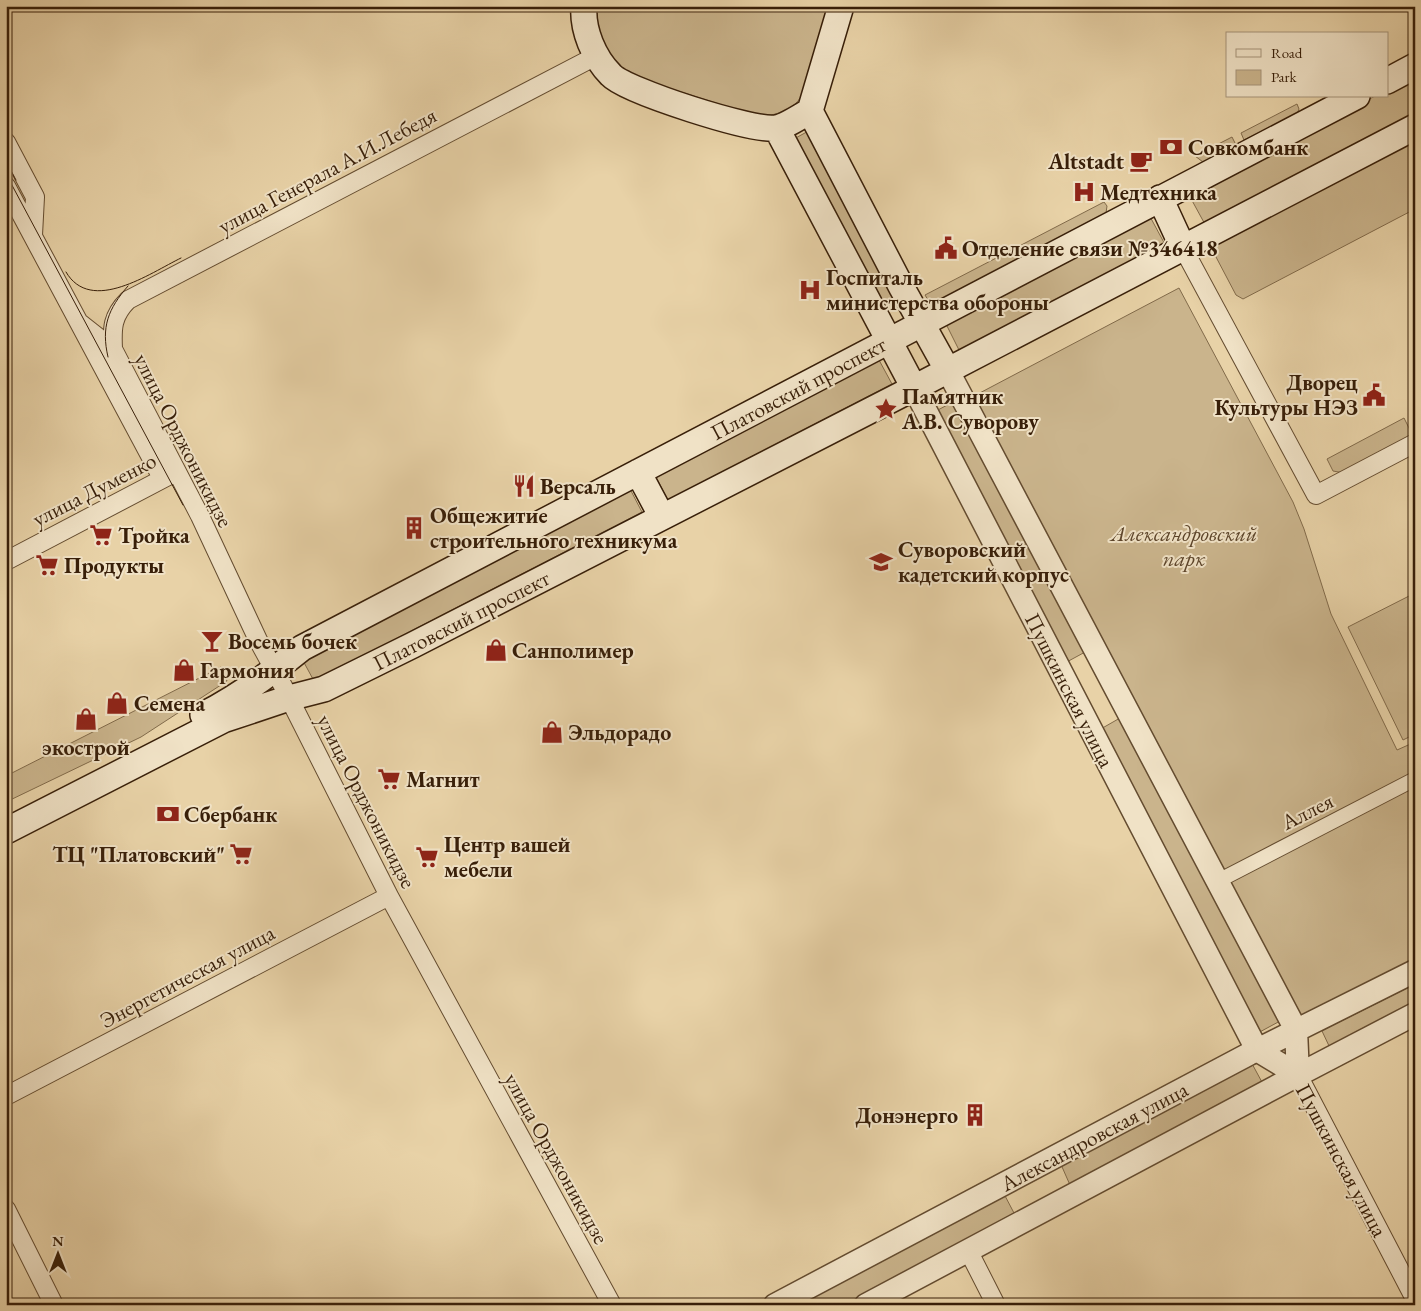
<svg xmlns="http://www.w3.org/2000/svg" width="1421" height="1311" font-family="'EB Garamond',serif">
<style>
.green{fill:#cab48c;stroke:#816a4a}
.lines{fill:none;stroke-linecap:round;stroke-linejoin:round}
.pedestrian-casing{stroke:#644c30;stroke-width:16}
.minor-casing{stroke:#644c30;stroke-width:20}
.tertiary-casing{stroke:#644c30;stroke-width:25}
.secondary-casing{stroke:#381f09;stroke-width:28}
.pedestrian{stroke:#f0e2c6;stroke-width:14}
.minor{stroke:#f0e2c6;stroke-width:18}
.tertiary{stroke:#f0e2c6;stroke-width:22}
.secondary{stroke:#f0e2c6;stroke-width:25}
.tram{stroke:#381f09;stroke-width:1}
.labels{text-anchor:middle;stroke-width:4;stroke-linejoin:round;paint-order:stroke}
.poi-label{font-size:22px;font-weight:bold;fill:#381f09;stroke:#f0e2c6;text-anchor:start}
.street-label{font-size:22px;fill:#381f09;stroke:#f0e2c6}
.park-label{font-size:22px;font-style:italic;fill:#5c442a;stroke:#f0e2c6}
</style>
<rect width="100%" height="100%" fill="#e8d2a7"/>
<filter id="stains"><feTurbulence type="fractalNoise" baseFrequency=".004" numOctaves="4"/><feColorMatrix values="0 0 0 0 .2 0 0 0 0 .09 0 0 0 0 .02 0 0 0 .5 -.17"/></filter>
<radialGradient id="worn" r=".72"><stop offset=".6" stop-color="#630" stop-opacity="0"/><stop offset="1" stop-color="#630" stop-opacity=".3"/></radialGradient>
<path class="green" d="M595,6h232c-5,23 -15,84 -32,98 -10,9 -23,11 -35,13l-139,-44c-3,-3 -7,-6 -9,-9 -6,-10 -19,-47 -17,-58z
M1415,75v43l-208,110 -18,-33 186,-99h12v-6z
M1297,104l2,5 -2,5 -53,26 -3,-7z
M814,128l88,171 -22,11 -88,-170z
M1232,137l4,8 -33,17 -8,-6z
M1415,138v71l-172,90 -7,-4 -20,-38 -1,-9 5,-8z
M1104,202l3,4 -1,7 -175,92 -6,-10z
M1147,211l21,39 -205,108 -20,-40z
M1179,288l114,214 11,27 27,85 66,136 18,-8v217l-115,59 -326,-622z
M879,360l13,24 -224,116 -13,-25z
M955,401l132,250 -24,13 -129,-252z
M1404,418l9,18 -69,37 -11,-2 -6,-12z
M629,487l13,25 -328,169 -13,-24z
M1415,593v141l-12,6 -55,-113z
M221,667l6,14 -86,56 -135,65v-26z
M1120,718l162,302 -26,14 -157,-304z
M1415,984v20l-85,44 -8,-17z
M1250,1060l13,24 -193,101 -11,-25z
M1003,1192l11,21 -170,92h-52z"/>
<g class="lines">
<defs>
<path id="pedestrian" d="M1218,881l197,-102"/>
<path id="minor" d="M6,142l29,55 -2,38
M6,186l156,292
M1183,248l133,247 99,-52
M80,323l33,26 87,167 58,124 25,46 106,210 223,409
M113,349c-1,-21 -1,-33 15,-49l468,-244
M6,561l166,-87
M1298,1075l117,224
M6,1096l383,-200
M6,1209l48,96
M968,1250l28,55"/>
<path id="tertiary" d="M948,371l348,659 2,45
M914,388l343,662 41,25
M775,1305l474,-251 166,-83
M866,1305l432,-230 117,-61"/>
<path id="secondary" d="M584,6c-2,24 10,52 27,69 15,16 143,57 165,53 9,-1 25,-12 34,-17l31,-105
M1387,81l28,-15
M810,111l92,177 46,83
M777,129l137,259
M1160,198l23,50
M638,472l24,45
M203,715c36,-18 68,-42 99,-67l1055,-552
M6,831l217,-111 66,-22 35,-9 89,-44 501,-257 501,-261"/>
</defs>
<use href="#pedestrian" class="pedestrian-casing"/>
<use href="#minor" class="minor-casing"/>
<use href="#tertiary" class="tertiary-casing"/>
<use href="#secondary" class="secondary-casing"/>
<use href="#pedestrian" class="pedestrian"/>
<use href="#minor" class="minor"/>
<use href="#tertiary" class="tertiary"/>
<use href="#secondary" class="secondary"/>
<path class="tram" d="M6,161l10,19
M6,174l177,331
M66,272c25,43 84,1 115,-14
M108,357c-7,-30 0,-48 20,-71"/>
</g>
<defs>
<symbol id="bank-bare" viewBox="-9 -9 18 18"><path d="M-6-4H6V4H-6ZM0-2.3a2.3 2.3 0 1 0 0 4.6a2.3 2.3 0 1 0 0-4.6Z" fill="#8f2418" stroke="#f0e2c6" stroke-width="2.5" paint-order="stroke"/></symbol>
<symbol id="cafe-bare" viewBox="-9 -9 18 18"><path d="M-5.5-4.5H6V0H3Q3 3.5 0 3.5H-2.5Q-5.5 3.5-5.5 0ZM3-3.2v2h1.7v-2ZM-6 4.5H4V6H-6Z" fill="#8f2418" stroke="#f0e2c6" stroke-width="2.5" paint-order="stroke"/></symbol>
<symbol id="hospital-bare" viewBox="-9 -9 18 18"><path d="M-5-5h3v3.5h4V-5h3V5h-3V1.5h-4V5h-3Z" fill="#8f2418" stroke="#f0e2c6" stroke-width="2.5" paint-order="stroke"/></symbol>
<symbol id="civic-bare" viewBox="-9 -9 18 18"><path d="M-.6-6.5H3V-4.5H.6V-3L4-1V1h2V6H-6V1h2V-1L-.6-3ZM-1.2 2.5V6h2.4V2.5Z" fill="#8f2418" stroke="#f0e2c6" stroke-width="2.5" paint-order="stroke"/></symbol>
<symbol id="sight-bare" viewBox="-9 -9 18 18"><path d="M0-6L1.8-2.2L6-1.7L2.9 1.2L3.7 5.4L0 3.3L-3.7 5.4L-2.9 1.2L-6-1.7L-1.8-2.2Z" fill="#8f2418" stroke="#f0e2c6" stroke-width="2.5" paint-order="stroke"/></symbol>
<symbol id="restaurant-bare" viewBox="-9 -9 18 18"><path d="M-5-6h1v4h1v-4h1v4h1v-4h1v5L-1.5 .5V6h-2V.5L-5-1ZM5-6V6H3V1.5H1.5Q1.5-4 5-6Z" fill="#8f2418" stroke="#f0e2c6" stroke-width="2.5" paint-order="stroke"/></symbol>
<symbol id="building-bare" viewBox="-9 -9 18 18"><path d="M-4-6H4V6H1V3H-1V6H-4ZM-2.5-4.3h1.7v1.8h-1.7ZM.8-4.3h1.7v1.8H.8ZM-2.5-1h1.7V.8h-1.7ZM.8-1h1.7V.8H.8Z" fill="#8f2418" stroke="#f0e2c6" stroke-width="2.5" paint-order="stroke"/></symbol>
<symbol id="supermarket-bare" viewBox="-9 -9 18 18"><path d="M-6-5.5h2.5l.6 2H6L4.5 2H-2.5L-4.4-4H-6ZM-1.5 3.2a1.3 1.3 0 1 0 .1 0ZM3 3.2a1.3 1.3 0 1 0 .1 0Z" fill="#8f2418" stroke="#f0e2c6" stroke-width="2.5" paint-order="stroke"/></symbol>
<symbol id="university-bare" viewBox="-9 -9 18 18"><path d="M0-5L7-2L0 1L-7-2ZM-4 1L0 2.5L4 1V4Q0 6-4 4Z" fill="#8f2418" stroke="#f0e2c6" stroke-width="2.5" paint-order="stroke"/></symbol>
<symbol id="bar-bare" viewBox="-9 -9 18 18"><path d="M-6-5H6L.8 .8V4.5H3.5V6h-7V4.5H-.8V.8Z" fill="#8f2418" stroke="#f0e2c6" stroke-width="2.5" paint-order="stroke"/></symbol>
<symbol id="shop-bare" viewBox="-9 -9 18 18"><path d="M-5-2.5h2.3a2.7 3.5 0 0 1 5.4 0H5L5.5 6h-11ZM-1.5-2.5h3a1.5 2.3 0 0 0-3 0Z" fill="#8f2418" stroke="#f0e2c6" stroke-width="2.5" paint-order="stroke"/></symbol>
</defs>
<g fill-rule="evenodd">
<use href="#bank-bare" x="1155" y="131" width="32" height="32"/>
<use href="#cafe-bare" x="1125" y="145" width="32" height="32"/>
<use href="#hospital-bare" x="1068" y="176" width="32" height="32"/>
<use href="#civic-bare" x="930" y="232" width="32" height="32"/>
<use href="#hospital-bare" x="794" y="274" width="32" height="32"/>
<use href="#civic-bare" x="1358" y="379" width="32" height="32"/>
<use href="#sight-bare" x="870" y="393" width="32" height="32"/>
<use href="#restaurant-bare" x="508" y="470" width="32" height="32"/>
<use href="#building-bare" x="398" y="512" width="32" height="32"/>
<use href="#supermarket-bare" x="85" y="519" width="32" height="32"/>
<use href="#university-bare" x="865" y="546" width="32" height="32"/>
<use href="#supermarket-bare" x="31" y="549" width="32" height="32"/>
<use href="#bar-bare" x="196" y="625" width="32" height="32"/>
<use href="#shop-bare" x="480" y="634" width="32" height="32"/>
<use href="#shop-bare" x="168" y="654" width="32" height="32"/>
<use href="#shop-bare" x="101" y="687" width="32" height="32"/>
<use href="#shop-bare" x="70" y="703" width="32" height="32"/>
<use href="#shop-bare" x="536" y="716" width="32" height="32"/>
<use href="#supermarket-bare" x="373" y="763" width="32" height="32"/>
<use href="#bank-bare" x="152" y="798" width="32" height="32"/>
<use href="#supermarket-bare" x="225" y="838" width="32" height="32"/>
<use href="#supermarket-bare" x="411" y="841" width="32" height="32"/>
<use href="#building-bare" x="959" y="1099" width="32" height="32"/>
</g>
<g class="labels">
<g class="poi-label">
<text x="1188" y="155">Совкомбанк</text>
<text x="1124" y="169" text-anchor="end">Altstadt</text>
<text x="1100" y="200">Медтехника</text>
<text x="962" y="256">Отделение связи №346418</text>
<text x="826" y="285">Госпиталь<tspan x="826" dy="25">министерства обороны</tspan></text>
<text x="1358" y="390" text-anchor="end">Дворец<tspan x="1358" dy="25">Культуры НЭЗ</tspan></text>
<text x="902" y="404">Памятник<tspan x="902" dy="25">А.В. Суворову</tspan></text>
<text x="540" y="494">Версаль</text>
<text x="430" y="523">Общежитие<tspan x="430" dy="25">строительного техникума</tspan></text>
<text x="118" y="543">Тройка</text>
<text x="898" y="557">Суворовский<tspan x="898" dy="25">кадетский корпус</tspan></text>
<text x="64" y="573">Продукты</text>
<text x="228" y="649">Восемь бочек</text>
<text x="512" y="658">Санполимер</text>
<text x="200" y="678">Гармония</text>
<text x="134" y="711">Семена</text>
<text x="568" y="740">Эльдорадо</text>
<text x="86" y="755" text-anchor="middle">экострой</text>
<text x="406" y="787">Магнит</text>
<text x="184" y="822">Сбербанк</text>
<text x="444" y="852">Центр вашей<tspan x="444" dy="25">мебели</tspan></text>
<text x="225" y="862" text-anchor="end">ТЦ "Платовский"</text>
<text x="958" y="1123" text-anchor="end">Донэнерго</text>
</g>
<g class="street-label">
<text transform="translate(327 170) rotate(-28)" y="8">улица Генерала А.И.Лебедя</text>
<text transform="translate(798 388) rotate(-28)" y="8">Платовский проспект</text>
<text transform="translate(184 440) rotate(63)" y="8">улица Орджоникидзе</text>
<text transform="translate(94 489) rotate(-27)" y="8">улица Думенко</text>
<text transform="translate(461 620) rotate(-27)" y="8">Платовский проспект</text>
<text transform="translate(1070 690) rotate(63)" y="8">Пушкинская улица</text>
<text transform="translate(367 801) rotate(63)" y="8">улица Орджоникидзе</text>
<text transform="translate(1307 811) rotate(-27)" y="8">Аллея</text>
<text transform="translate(187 976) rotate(-28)" y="8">Энергетическая улица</text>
<text transform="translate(1094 1136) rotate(-28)" y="8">Александровская улица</text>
<text transform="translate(557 1158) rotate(61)" y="8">улица Орджоникидзе</text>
<text transform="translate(1342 1160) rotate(62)" y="8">Пушкинская улица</text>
</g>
<g class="park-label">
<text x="1184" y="541">Александровский<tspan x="1184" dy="25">парк</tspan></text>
</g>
</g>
<rect width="1421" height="1311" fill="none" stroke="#e8d2a7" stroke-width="25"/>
<rect x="8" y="8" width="1406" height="1296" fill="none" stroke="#381f09" stroke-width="2.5"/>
<rect x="12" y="12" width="1396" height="1286" fill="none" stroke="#381f09"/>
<rect x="1226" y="32" width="162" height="65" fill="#f0e2c6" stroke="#a6947a"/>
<rect x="1236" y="49" width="25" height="8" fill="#f0e2c6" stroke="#a6947a"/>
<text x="1271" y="58" font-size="15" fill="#381f09">Road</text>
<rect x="1236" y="70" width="25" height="15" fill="#cab48c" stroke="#a6947a"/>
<text x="1271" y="82" font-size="15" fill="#381f09">Park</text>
<g transform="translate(58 1254)" stroke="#f0e2c6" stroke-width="4" paint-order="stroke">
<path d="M0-4L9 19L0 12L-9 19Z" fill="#381f09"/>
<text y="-8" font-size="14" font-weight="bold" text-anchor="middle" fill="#381f09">N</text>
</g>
<rect width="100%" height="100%" filter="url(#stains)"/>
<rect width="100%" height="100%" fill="url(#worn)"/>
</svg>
